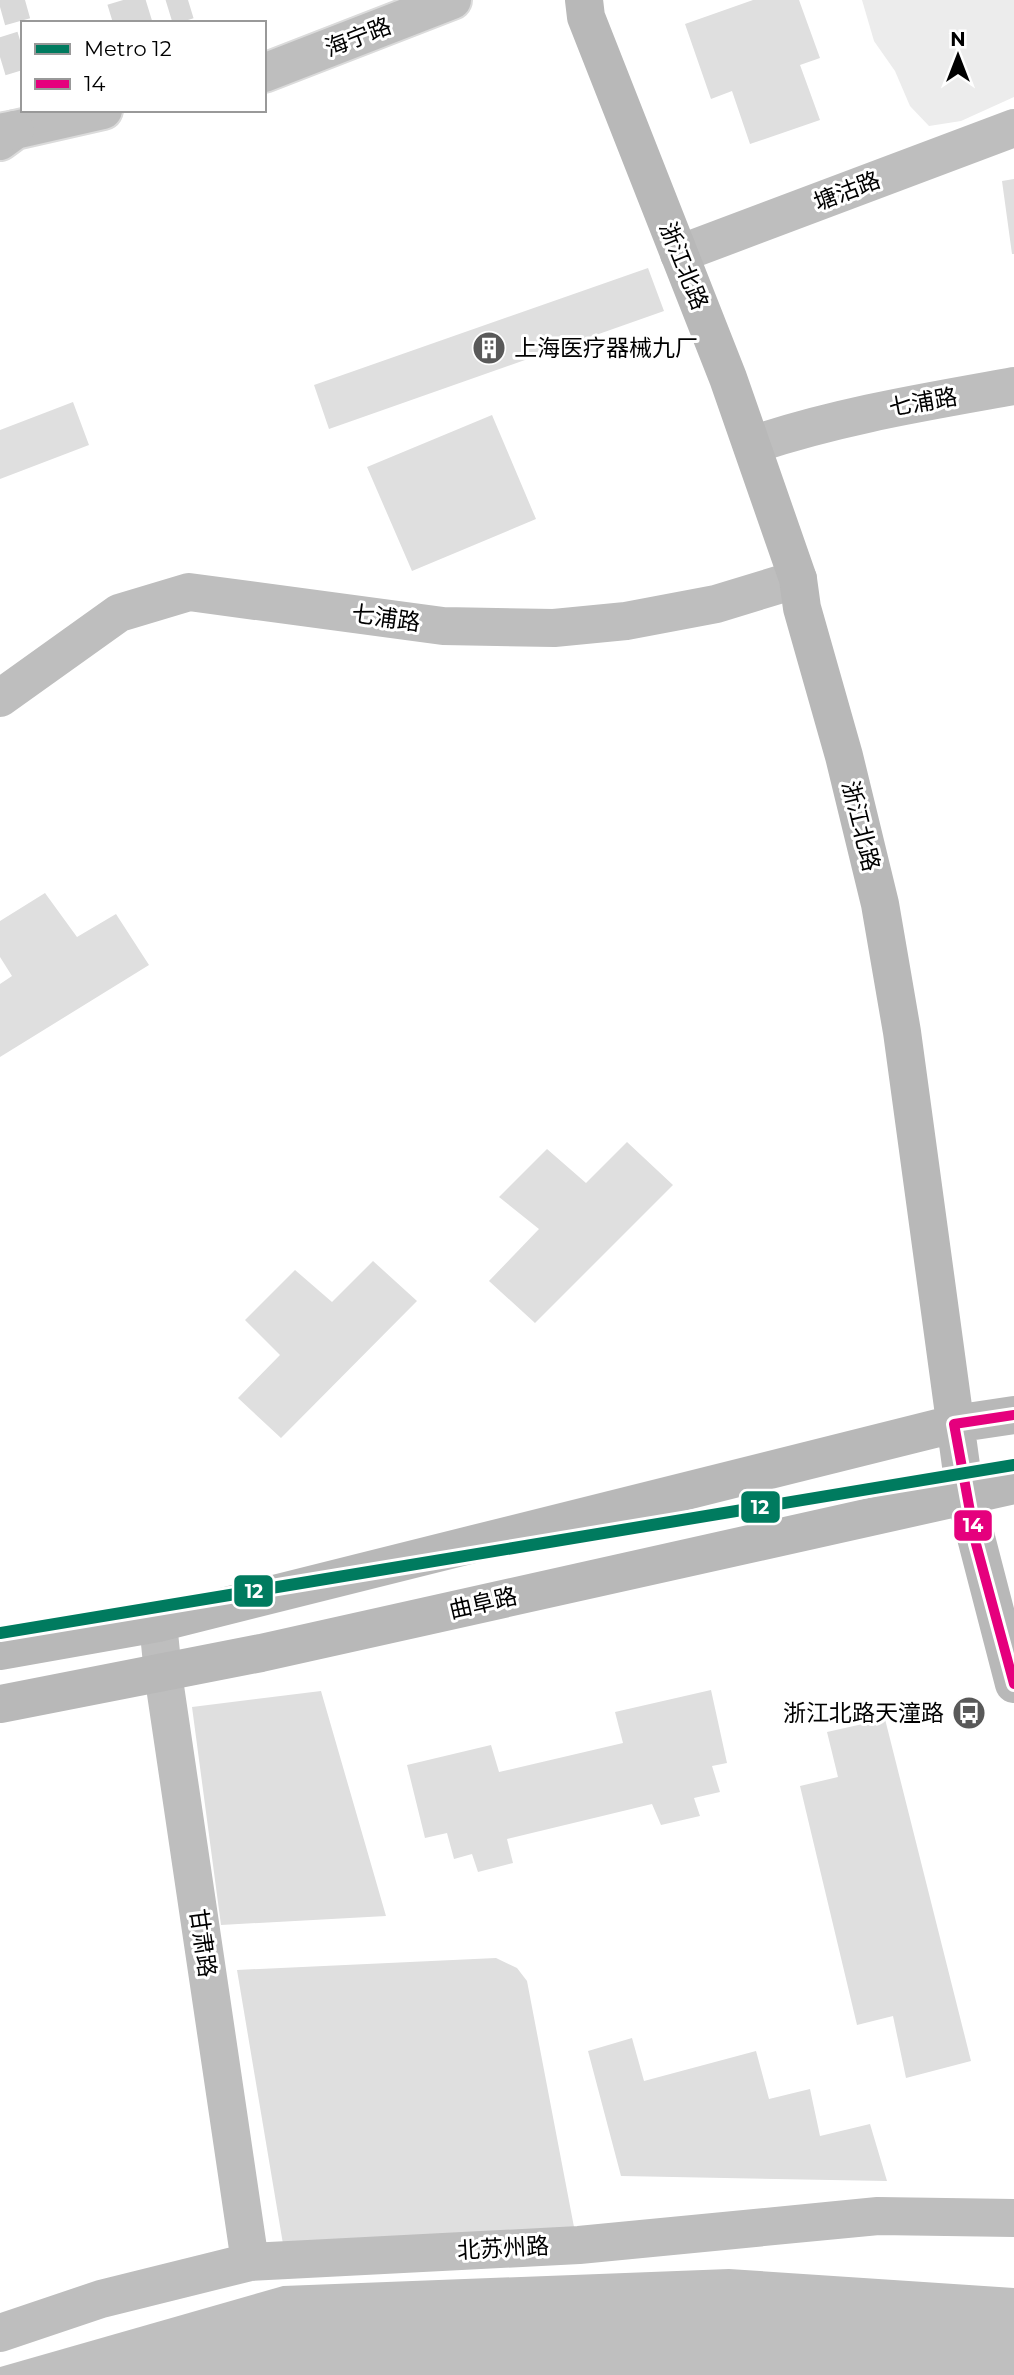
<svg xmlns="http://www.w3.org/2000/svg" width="1014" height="2375" font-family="Montserrat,'Noto Sans SC',sans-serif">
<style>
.green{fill:#ececec}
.water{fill:#bfbfbf}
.building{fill:#dfdfdf}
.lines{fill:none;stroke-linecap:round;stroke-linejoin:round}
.highway-tunnel{stroke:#d9d9d9;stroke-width:38;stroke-dasharray:38 19;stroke-linecap:butt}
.primary-casing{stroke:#dbdbdb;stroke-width:42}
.highway-casing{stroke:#dbdbdb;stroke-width:42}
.street{stroke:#bebebe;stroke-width:38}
.secondary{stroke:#b8b8b8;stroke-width:38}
.primary{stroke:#bebebe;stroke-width:38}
.highway{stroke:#bebebe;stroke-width:38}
.bus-1-casing{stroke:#fff;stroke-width:16}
.bus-1{stroke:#e5007d;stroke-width:10}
.metro-1-casing{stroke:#fff;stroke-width:18}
.metro-1{stroke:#007b5f;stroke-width:12}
.labels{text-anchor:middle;stroke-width:6;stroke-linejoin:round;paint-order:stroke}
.street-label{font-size:23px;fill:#000;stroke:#fff}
.poi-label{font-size:23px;fill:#000;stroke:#fff;text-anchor:start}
.line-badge{stroke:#fff;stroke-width:2.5}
.badge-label{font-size:19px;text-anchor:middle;font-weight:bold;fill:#fff}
</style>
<rect width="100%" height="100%" fill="#fff"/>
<path class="green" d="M862,0h152v97l-53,24 -32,5 -19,-20 -15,-35 -21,-30z"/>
<path class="water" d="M729,2269l285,19v87h-1014v-8l283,-81z"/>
<path class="building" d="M753,0h46l21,58 -20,7 20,55 -70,24 -18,-53 -21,8 -26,-75z
M1014,179v75h-2l-10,-73z
M648,268l16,43 -335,118 -15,-44z
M73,402l16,43 -89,34v-49z
M492,415l44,104 -124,52 -45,-104z
M45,893l32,44 39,-23 33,51 -149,92v-73l12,-8 -12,-19v-36z
M627,1142l46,43 -138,138 -46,-42 50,-52 -40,-32 48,-48 39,34z
M373,1261l44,40 -136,137 -43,-40 42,-43 -35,-35 50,-50 37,32z
M711,1690l16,73 -15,3 8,26 -26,6 6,18 -39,9 -9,-21 -145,35 6,24 -35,9 -6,-18 -18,5 -7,-26 -22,5 -18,-73 84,-20 8,27 124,-29 -8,-31z
M321,1691l65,225 -165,9 -29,-218z
M885,1719l86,342 -65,17 -13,-62 -36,9 -57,-239 38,-9 -11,-45z
M496,1958l21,10 10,13 47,246 -291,17 -46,-274z
M632,2038l12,43 112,-30 13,48 41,-10 10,47 50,-12 17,57 -266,-5 -33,-125z"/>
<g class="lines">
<path class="highway-tunnel" d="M0,7l25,-7
M113,23l75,-23
M0,57l23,-7"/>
<defs>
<path id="primary" d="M264,73l188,-73
M0,141l15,-11 88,-20"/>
<path id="highway" d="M0,133l15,-3"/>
</defs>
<use href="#primary" class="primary-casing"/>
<use href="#highway" class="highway-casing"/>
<path class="street" d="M679,254l335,-126
M752,445c86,-29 173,-43 262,-59
M0,698l119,-85 70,-21 254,34 111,2 72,-7 90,-17 82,-25
M158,1623l5,50 87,589
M0,2333l101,-34 149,-37 329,-17 299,-29 136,2"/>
<path class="secondary" d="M584,0l2,17 142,361 70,201 4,29 42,148 36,148 22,128 63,463 49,189
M0,1651l158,-28 796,-199 60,-9
M0,1704l261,-51 753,-168"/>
<use href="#primary" class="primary"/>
<use href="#highway" class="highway"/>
<defs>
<path id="bus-1" d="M1014,1415l-60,9 22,120 38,140"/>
</defs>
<use href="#bus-1" class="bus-1-casing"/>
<use href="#bus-1" class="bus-1"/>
<defs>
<path id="metro-1" d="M0,1633l1014,-168"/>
</defs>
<use href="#metro-1" class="metro-1-casing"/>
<use href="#metro-1" class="metro-1"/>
</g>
<defs>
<symbol id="building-disc" viewBox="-11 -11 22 22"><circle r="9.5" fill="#595959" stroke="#fff"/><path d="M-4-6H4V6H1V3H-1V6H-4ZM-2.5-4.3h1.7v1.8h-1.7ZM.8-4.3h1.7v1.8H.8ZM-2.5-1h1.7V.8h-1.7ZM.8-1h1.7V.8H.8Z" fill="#fff"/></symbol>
<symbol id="bus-disc" viewBox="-11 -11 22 22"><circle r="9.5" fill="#595959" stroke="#fff"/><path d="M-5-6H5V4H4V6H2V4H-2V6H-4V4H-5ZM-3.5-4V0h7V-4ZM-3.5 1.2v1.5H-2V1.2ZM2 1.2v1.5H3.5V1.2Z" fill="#fff"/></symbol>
</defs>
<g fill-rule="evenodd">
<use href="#building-disc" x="470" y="329" width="38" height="38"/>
<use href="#bus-disc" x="950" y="1694" width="38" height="38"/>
</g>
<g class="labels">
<g class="street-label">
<text transform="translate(358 37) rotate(-21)" y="8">海宁路</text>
<text transform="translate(847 191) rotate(-21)" y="8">塘沽路</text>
<text transform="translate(684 266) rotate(68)" y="8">浙江北路</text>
<text transform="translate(923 402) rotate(-10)" y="8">七浦路</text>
<text transform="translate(386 618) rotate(8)" y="8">七浦路</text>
<text transform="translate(861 826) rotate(76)" y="8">浙江北路</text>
<text transform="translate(483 1603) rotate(-13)" y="8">曲阜路</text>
<text transform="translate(203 1943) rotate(82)" y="8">甘肃路</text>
<text transform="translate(503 2248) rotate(-3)" y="8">北苏州路</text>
</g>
<g class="poi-label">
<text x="514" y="356">上海医疗器械九厂</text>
<text x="944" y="1721" text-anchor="end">浙江北路天潼路</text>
</g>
</g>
<g class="line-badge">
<rect x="740" y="1490" width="41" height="34" rx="7" fill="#007b5f"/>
<rect x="953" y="1509" width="40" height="33" rx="7" fill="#e5007d"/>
<rect x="233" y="1574" width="41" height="34" rx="7" fill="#007b5f"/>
</g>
<g class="badge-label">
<text x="760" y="1514">12</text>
<text x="973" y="1532">14</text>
<text x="254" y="1598">12</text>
</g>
<rect x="21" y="21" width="245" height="91" fill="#ffffff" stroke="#999999" stroke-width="2"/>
<rect x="35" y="44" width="35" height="10" fill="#007b5f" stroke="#999999" stroke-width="2"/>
<text x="84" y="56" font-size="21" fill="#000000">Metro 12</text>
<rect x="35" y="79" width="35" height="10" fill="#e5007d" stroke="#999999" stroke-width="2"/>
<text x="84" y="91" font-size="21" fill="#000000">14</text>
<g transform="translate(958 56)" stroke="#ffffff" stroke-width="5" paint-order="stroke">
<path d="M0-5L12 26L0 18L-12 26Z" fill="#000000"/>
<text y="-10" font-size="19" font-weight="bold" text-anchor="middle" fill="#000000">N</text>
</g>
</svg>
